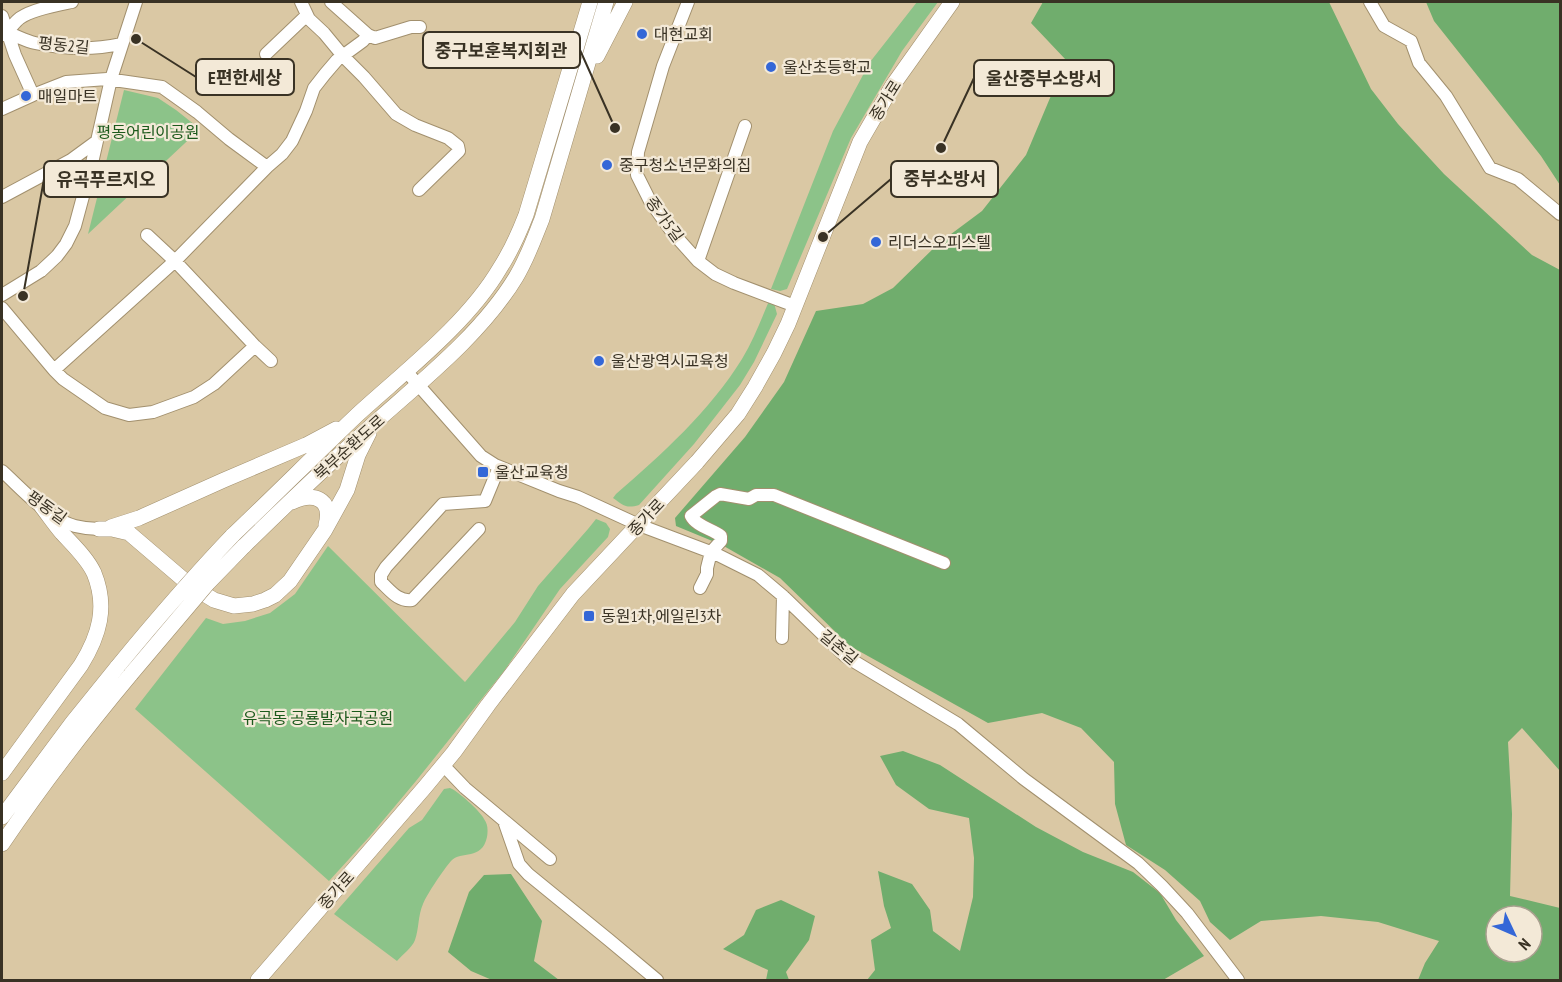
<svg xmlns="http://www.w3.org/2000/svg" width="1562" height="982" font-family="'PT Sans Narrow','Noto Sans KR',sans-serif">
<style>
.green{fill:#8cc389}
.forest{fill:#70ad6d;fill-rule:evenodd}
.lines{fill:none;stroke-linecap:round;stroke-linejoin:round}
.minor-casing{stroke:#a2906e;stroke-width:14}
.major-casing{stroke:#a2906e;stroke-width:16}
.minor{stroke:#fff;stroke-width:12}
.major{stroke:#fff;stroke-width:15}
.major-bridge-casing{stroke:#a2906e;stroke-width:16;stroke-linecap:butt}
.major-bridge{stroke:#fff;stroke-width:15}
.poi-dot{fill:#3467d7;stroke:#f3e9d7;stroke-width:2}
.labels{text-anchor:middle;stroke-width:4.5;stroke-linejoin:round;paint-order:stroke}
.poi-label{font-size:16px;fill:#393224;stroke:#f3e9d7;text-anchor:start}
.street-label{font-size:16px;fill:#393224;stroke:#f3e9d7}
.park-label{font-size:16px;fill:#1c5a1c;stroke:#f3e9d7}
.leader{fill:none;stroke:#393224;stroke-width:2}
.callout-dot{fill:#393224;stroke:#f3e9d7;stroke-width:2}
.callout{fill:#f3e9d7;stroke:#393224;stroke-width:2}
.callout-label{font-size:18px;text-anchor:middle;font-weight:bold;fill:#393224}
</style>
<rect width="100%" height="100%" fill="#dac8a4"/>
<path class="green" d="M917,2h21l-36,49 -51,87 -64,151 -7,2 -9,-2 62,-158 37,-69z
M124,90l34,8 18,12 24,19 -112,105z
M769,301l5,2 3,11 -23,48 -14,23 -46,59 -55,61c-13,4 -16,0 -26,-7l3,-4c46,-40 93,-82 126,-135 11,-18 19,-39 27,-58z
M596,519l10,4 4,6 -2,8 -48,52 -56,82 -88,110 -46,55 -41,45 -194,-172 71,-91 17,6 22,-3 25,-8 25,-19 33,-48 137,136 50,-60 23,-36 50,-57z
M450,788c8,3 30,23 34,31 4,5 4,12 3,18 -5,24 -26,13 -36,24 -7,8 -24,33 -28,43 -5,11 -4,25 -8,36 -3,8 -13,15 -18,21l-63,-47 75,-86 13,-8 22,-31z"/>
<path class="forest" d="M1043,2h286l42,87 27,35 46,50 88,81 28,15v501l-38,-43 -14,14 4,72 -2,82 50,12v72h-142l7,-17 14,-22 -61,-19 -57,-6 -60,5 -31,19 -20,-18 -10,-21 -35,-31 -39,-25 -11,-41 -1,-42 -33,-34 -39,-15 -54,10 -138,-77 -70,-68 -58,-33 -46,-19 -1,-8 70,-81 39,-55 32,-71 47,-7 30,-16 46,-45 43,-32 44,-56 40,-95 -35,-37zM1496,916h36v36h-36z
M1426,2h134v183l-19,-29 -107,-135z
M903,751l37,14 96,62 47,25 50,20 27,21 16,27 28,36 -41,24h-296l8,-10 -4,-30 20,-12 -7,-22 -6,-35 34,13 18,26 3,21 27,20 13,-54 1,-39 -5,-40 -40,-9 -33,-24 -16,-29z
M511,874l31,47 -8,40 25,19h-67l-21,-9 -23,-19 21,-60 15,-17z
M781,900l34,16 -6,24 -23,32 3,8h-23l2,-10 -45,-21 21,-14 12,-25z"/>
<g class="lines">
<defs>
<path id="minor" d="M301,2l8,17 15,14 19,23 21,21 32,37 19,11 33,13 10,8 1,5 -40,39
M331,2l37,33
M688,2l-25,64 -25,86 -1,23 13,26 22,31 26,29 17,13 19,9 61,23
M1370,2l14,24 27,15 8,22 27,33 44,72 28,11 42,35
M2,16l13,39 18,40
M8,33c9,3 18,8 27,10 28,6 58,7 86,1
M3,35c7,-4 10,-12 17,-17 13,-9 37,-13 52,-16
M266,54l41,-39
M2,109l31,-14 33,-13 41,-3 55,8 35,25 32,27 38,28
M2,197l69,-37 26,-19
M698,261l47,-135
M2,295l39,-24 16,-15 9,-12 9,-18 17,-63 19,-84 25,-77
M2,308l52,62 121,-109 92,-94 15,-13 10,-13 14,-30 8,-23 11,-14 12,-14 26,-19 5,-6 7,3 36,-11h9
M255,346l16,15
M54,370l9,9 42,29 24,7 24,-3 41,-15 20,-13 41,-38 -80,-85 -28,-26
M406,371l75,85 14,9 64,26 19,6 61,28 77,29 42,21 25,21 62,60 113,68 66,55 114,84 24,23 25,27 51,67
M2,471c20,18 46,48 73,55 8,2 16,3 24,3
M479,529l-67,71c-14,2 -22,-10 -31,-18v-7l5,-8 57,-63 42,-3 14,-34
M700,588l7,-14v-6l4,-16 10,-11v-5c-9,-7 -25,-10 -30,-20l25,-20 4,-2 29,5 7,-4h18l170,68
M782,638l1,-42
M443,765l22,23 85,71
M504,821l15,43 9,10 81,66 48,40"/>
<path id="major" d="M597,56l28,-54
M292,502c21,-10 41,-4 34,23
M111,527l28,-9 85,-38 82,-35 30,-16
M99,529h13l17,4 62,53 23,14 20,6 19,-2 12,-4 10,-5 15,-14 35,-51 22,-40 11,-35 11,-22
M232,536c42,-40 83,-81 125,-121 47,-43 111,-92 143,-147 11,-17 19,-35 26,-53l64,-213
M243,547c41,-40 83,-81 126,-119 50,-45 112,-93 147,-151 11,-18 18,-38 26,-58l64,-217
M2,773l79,-108c18,-29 27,-58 13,-92 -7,-15 -21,-28 -32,-40 -7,-8 -13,-17 -20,-26
M2,817l70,-94 46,-57
M2,844c40,-59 83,-115 129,-170
M258,980l167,-193 29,-35 34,-47 85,-111 124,-132 41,-48 17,-27 19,-34 14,-29 72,-182 33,-57 59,-83"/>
</defs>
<use href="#minor" class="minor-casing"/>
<use href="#major" class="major-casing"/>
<use href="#minor" class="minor"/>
<use href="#major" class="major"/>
<defs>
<path id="major-bridge" d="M118,666c37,-45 74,-88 114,-130
M131,674l77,-91 35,-36"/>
</defs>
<use href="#major-bridge" class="major-bridge-casing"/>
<use href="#major-bridge" class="major-bridge"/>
</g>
<g class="poi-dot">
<circle cx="642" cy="34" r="6"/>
<circle cx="771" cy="67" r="6"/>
<circle cx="26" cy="96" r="6"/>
<circle cx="607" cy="165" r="6"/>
<circle cx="876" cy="242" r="6"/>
<circle cx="599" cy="361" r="6"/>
<rect x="477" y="466" width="12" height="12" rx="3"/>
<rect x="583" y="610" width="12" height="12" rx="3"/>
</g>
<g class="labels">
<g class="poi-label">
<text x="654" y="40">대현교회</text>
<text x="783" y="73">울산초등학교</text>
<text x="38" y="102">매일마트</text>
<text x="619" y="171">중구청소년문화의집</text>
<text x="888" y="248">리더스오피스텔</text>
<text x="611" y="367">울산광역시교육청</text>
<text x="495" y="478">울산교육청</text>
<text x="601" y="622">동원1차,에일린3차</text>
</g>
<g class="street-label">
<text transform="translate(64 45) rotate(6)" y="6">평동2길</text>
<text transform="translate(885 100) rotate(-58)" y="6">종가로</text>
<text transform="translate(665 219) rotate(54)" y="6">종가5길</text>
<text transform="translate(349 447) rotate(-42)" y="6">북부순환도로</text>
<text transform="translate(47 507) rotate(36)" y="6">평동길</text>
<text transform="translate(646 517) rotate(-47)" y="6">종가로</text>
<text transform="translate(839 647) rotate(40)" y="6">길촌길</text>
<text transform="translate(336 890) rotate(-48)" y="6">종가로</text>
</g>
<g class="park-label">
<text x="148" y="138">평동어린이공원</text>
<text x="318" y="724">유곡동 공룡발자국공원</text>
</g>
</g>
<path class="leader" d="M615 128L580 50M136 39L196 77M941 148L974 78M823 237L891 179M23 296L44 179"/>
<g class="callout-dot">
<circle cx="615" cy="128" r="6"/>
<circle cx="136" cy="39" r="6"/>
<circle cx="941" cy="148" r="6"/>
<circle cx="823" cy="237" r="6"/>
<circle cx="23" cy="296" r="6"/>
</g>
<g class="callout">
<rect x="423" y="32" width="157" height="36" rx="6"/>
<rect x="196" y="59" width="98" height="36" rx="6"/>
<rect x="974" y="60" width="140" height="36" rx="6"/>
<rect x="891" y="161" width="107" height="36" rx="6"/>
<rect x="44" y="161" width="124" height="36" rx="6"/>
</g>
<g class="callout-label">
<text x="501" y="57">중구보훈복지회관</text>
<text x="245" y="84">E편한세상</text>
<text x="1044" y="85">울산중부소방서</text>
<text x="945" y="185">중부소방서</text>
<text x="106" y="186">유곡푸르지오</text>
</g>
<rect width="1562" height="982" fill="none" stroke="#393224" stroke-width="6"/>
<g transform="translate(1514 934) rotate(134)"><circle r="28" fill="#f3e9d7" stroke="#a9a08f" stroke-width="1.5"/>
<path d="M0-4.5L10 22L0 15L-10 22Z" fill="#3467d7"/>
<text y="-9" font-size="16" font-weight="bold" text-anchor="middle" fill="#393224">N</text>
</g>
</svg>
